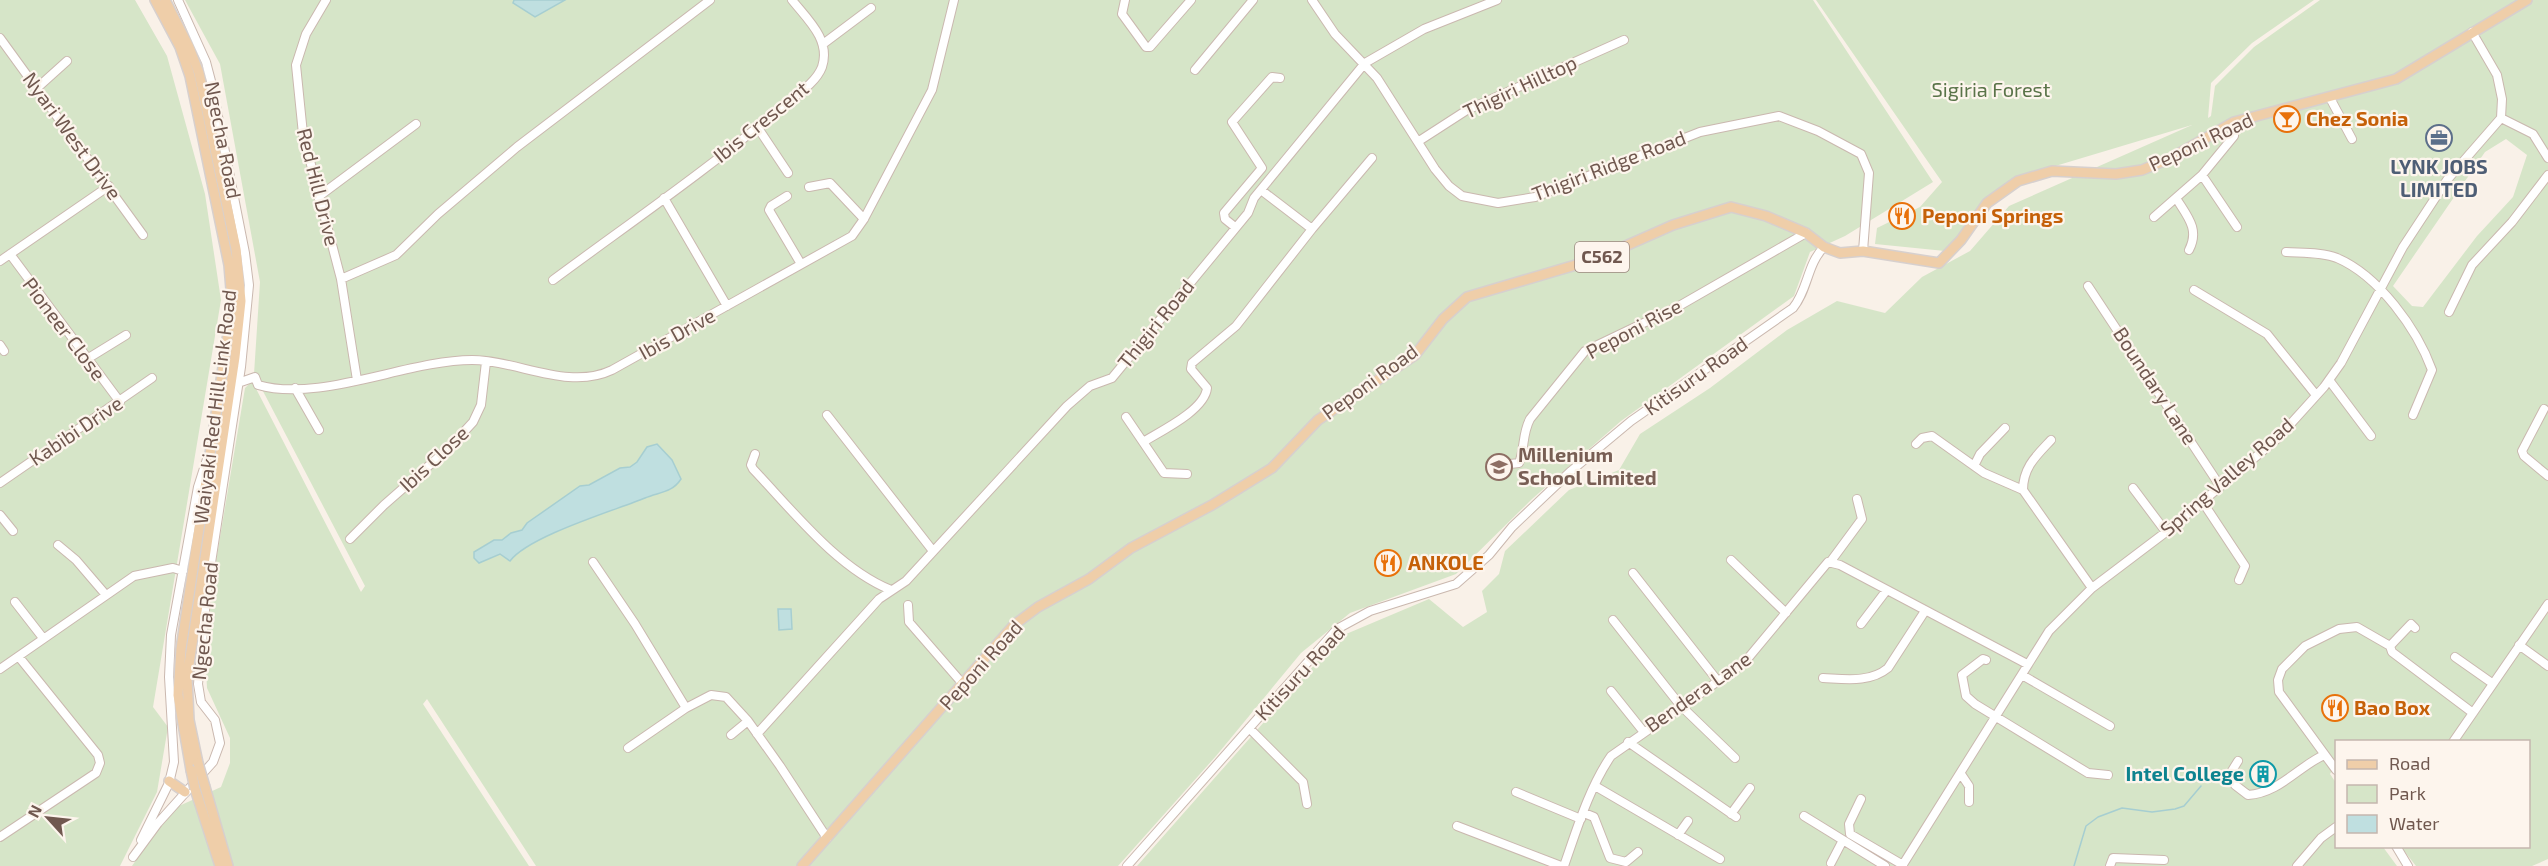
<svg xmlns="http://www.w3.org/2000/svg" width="2548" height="866" font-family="'Exo 2',sans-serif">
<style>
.green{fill:#d6e5c8;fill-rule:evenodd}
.water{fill:#bfdfe0;stroke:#a6ced1;stroke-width:1.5}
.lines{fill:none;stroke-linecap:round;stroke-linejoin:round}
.stream{stroke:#a6ced1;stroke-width:1.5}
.minor-casing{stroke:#cab8af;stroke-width:10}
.major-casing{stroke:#d7d0ce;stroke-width:12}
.minor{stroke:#fff;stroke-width:8}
.major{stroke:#efcea9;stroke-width:9}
.major-bridge-casing{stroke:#d7d0ce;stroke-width:12;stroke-linecap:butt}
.major-bridge{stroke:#efcea9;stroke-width:9}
.labels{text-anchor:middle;stroke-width:4.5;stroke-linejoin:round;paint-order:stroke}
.shield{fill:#fdf5ed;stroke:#9a877e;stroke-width:1.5}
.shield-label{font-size:18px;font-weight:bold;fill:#70584f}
.street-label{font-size:20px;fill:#70584f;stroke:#fdf5ed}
.park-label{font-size:20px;fill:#5a7449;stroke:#fdf5ed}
.food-label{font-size:20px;font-weight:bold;fill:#c56008;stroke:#fdf5ed;text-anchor:start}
.service-label{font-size:20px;font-weight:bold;fill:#4e5e75;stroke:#fdf5ed}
.education-label{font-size:20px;font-weight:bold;fill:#785e54;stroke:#fdf5ed;text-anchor:start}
.culture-label{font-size:20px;font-weight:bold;fill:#0d838f;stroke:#fdf5ed;text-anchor:end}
</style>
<rect width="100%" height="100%" fill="#f9f1e8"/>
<path class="green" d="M0,0h135l32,56 38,138 16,106 -68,407 15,20 -11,65 -37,74h-120z
M185,0h1628l120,182 -88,54 -35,16 -16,44 -173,125 -89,78 -76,75 -106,39 -49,40 -85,103 -98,110h-582l-109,-167 -4,5 106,162h-397l21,-31 26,-29 42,-19 9,-24v-25l-23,-50 -2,-39 3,-40 37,-221 7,-7 109,211 4,-6 -111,-212 6,-92 -40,-218z
M1816,0h498l-62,43 -41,40 -3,35 3,-2 4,-30 39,-39 66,-47h228v859l-16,7h-116l-15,-19 127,-1v-104h-192v22l-6,10 6,9v63l47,1 14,19h-1260l202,-229 90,-38 34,28 24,-15 -5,-21 17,-17 6,-23 64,-61 50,-20 21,-36 70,-46 77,-58 50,-29 48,12 37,-36 48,-26 39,-45 183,-81 -177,53 -35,26 -22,36 -13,11 -70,-7 2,-16 43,-21 22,-25zM2506,139l21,16 -14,42 -36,39 -54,71 -11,-1 -19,-20 92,-134z"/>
<path class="water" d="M514,0h51l-30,17 -22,-14z
M657,444l15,16 9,19c-9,14 -22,13 -36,19 -32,13 -116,38 -135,63l-10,-7 -21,9 -5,-5v-6l20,-12h8l9,-7 11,-3 5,-7 53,-37 9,-1 31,-17 10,-1 7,-5 10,-15z
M778,609h13l1,20 -13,1z"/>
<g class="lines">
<path class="stream" d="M2074,866l12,-40 12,-9 24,-9 30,4 23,-3 9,-3 17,-20"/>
<defs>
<path id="minor" d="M326,0l-20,34 -10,31 7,69 38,145 16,101
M1125,0l-3,14 24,33h4l41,-47
M1312,0l23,34 42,44 58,91 14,17 13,10 36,7 37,-6 165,-65 79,-16 39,15 43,23 8,19 -6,78
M0,38l143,197
M823,44l48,-36
M1195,70l58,-70
M37,88l30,-27
M2330,98l22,41
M2501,118l32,16 15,24
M758,128l30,45
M1419,141l48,-31 157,-70
M2202,175l35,52
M809,187l21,-4 34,36
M1261,190l51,39
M787,196l-16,10 -2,4 32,54
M318,197l98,-73
M664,198l63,108
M2176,198c11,18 24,31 13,52
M2154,217l48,-42 32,-39v-14
M1235,227l-10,-8 -1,-6 38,-45 -30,-46 40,-45 8,1
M2286,252c17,1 36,0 51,6 42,18 80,71 95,112l-19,45
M10,254l110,148
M0,261l109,-75
M341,279l55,-24 42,-41 79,-67 193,-147
M553,280c77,-57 157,-112 230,-174 13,-11 33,-23 39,-39 9,-27 -14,-47 -30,-67
M2088,286l132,200
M2194,290l73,44 49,61
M2449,312l23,-47 40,-43 36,-47
M0,345l4,6
M87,359l39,-24
M2329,380l42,56
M238,383l17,-6 3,8c61,18 150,-25 214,-25 45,0 96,31 140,10l240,-134 12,-17 68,-129 22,-90
M295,388l24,42
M2544,409l-22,42 2,5 24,20
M827,415l106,136
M1126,417l38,56 23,1
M2051,440c-14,15 -28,27 -28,50l69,98
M1143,442c18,-11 62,-32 64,-54l-16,-19 1,-6 44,-37 76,-97 60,-71
M1916,444l6,-6 10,-2 52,37 39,17
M755,454l-4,11 2,4c40,42 84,99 138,121
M1510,464l9,-1c6,-15 3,-29 11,-44l55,-68 94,-45 127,-73
M1974,466l6,-12 25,-26
M0,483l152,-105
M2133,488l33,44
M2202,501l43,65 -6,14
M0,515l13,16
M350,539l34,-34 65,-57 24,-26 8,-17 5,-43
M58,545l18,15 30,35
M1731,560l55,53
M1831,561l31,-42 -5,-20
M593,562l42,62 51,84
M1633,573l84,107
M15,602l28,36
M908,605l1,17 53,61
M1613,620l67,85 55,53
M1861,624l25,-33
M2415,628l-4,-4 -21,22 2,6 81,61
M2519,645l29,21
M2455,657l37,26
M1986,660l-3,-1 -21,16 4,21 9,8 113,69 20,2
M0,669l134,-93 39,-8 10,3
M2022,675l88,51
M1823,678c22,1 47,5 65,-10l37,-57
M1611,691l32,40
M1249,728l54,54 4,22
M757,734l122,-135 27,-18 161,-175 23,-20 22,-8 136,-165 6,-15 111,-135 59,-34 73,-29
M731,735l17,-14
M1628,742l108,75
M2453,742l95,-138
M628,748l58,-40 25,-13 15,2 22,24 32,45 47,72
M2238,761l-8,13 5,11 13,10c31,-2 50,-28 76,-40
M2336,770l-57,-78 -1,-12 4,-11 23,-23 34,-17 18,-2 33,19
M1961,774l8,12v16
M1595,786l125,73
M1516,792l65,27
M1861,799l-12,25 1,10 53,31
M1584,813l10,4 16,41 16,4 12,-10
M1731,814l19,-26
M1804,816l81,50
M1457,826l104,40
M1678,835l10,-14
M0,837l96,-64 4,-10 -2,-8 -79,-98
M141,840l28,-57 5,-21 -5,-85 2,-42 27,-148 9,-28
M2396,846l12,20
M133,857l25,-34 55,-61 7,-19 -5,-23 -14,-18 -3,-18 9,-95 34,-222 8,-82 -4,-32 -34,-172 -5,-19 -28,-62
M1831,863l12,-23
M1127,866l210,-237 33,-18 86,-27 33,-29 23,-28 59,-56 60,-50 162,-113c15,-18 14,-44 31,-61
M1564,866c13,-37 25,-78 47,-110l133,-93 84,-101 12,3 187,99
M1902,866l147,-235 43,-43 74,-56 111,-93 47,-52 17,-24 62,-116 23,-35 21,-32 54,-62 1,-19 -5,-24 -25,-43
M2110,866l3,-8 51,2
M2297,866l24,-28 15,-11"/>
<path id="major" d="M155,0l25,47 10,29 39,189 3,36 -3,26 -48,322 -3,46 13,75
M165,0l24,47 10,26 37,176 5,52 -6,56 -48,321 2,42 9,43
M169,781l16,11
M205,787l23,79
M195,789l25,77
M802,866l212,-241 24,-18 51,-28 42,-31 81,-43 60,-37 46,-48 97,-65 28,-36 24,-22 129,-38 77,-34 58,-18 35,9 40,17 18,14 16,6 23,-2 76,12 22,-23 26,-37 31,-22 34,-10 64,3 26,-4 29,-12 63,-36 162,-43 131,-79"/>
</defs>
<use href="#minor" class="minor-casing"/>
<use href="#major" class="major-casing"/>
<use href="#minor" class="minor"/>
<use href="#major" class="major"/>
<defs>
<path id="major-bridge" d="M198,763l7,24
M191,770l4,19"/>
</defs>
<use href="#major-bridge" class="major-bridge-casing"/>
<use href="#major-bridge" class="major-bridge"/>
</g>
<defs>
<symbol id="bar-ring" viewBox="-11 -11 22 22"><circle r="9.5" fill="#fdf5ed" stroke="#e8710a" stroke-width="1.5"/><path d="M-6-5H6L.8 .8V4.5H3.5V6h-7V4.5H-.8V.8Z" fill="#e8710a"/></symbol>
<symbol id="office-ring" viewBox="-11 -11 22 22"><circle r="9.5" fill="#fdf5ed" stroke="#5c6f8a" stroke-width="1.5"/><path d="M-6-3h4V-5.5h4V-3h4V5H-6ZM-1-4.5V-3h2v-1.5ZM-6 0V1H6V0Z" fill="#5c6f8a"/></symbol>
<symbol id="restaurant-ring" viewBox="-11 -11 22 22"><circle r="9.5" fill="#fdf5ed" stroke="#e8710a" stroke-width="1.5"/><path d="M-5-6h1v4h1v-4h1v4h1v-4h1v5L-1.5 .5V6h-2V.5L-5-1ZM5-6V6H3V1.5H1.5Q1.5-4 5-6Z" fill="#e8710a"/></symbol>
<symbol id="school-ring" viewBox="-11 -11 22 22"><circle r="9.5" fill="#fdf5ed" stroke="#8d6e63" stroke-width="1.5"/><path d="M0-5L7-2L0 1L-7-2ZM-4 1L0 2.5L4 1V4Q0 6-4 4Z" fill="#8d6e63"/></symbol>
<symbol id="building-ring" viewBox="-11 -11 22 22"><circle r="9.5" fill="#fdf5ed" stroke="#0f9aa8" stroke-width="1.5"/><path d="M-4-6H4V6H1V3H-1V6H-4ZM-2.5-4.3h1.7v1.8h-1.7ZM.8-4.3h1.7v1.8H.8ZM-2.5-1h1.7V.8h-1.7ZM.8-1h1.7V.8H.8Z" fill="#0f9aa8"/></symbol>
</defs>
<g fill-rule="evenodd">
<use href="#bar-ring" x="2272" y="104" width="30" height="30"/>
<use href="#office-ring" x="2424" y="123" width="30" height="30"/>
<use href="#restaurant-ring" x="1887" y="201" width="30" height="30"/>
<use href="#school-ring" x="1484" y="452" width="30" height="30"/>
<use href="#restaurant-ring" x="1373" y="548" width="30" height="30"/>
<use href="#restaurant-ring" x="2320" y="693" width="30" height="30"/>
<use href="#building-ring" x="2248" y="759" width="30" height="30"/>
</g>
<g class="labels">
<rect class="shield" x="1575" y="242" width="54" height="30" rx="4.5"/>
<g class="shield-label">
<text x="1602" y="263">C562</text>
</g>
<g class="street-label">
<text transform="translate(1520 87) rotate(-25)" y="7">Thigiri Hilltop</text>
<text transform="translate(761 122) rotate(-39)" y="7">Ibis Crescent</text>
<text transform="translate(72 136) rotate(54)" y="7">Nyari West Drive</text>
<text transform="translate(223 140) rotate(79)" y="7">Ngecha Road</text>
<text transform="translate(2201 142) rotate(-25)" y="7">Peponi Road</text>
<text transform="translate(1609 166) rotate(-21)" y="7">Thigiri Ridge Road</text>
<text transform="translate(318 187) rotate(76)" y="7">Red Hill Drive</text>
<text transform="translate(1156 324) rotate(-51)" y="7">Thigiri Road</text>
<text transform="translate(64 329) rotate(53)" y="7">Pioneer Close</text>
<text transform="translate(1634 329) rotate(-28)" y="7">Peponi Rise</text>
<text transform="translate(677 334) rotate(-29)" y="7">Ibis Drive</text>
<text transform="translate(1696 376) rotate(-35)" y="7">Kitisuru Road</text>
<text transform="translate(1370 382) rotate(-36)" y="7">Peponi Road</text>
<text transform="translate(2155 386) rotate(57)" y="7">Boundary Lane</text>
<text transform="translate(215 407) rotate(-83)" y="7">Waiyaki Red Hill Link Road</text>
<text transform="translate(76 431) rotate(-34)" y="7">Kabibi Drive</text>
<text transform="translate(434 459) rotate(-43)" y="7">Ibis Close</text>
<text transform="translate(2227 477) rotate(-41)" y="7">Spring Valley Road</text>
<text transform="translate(205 621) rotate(-84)" y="7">Ngecha Road</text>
<text transform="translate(981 665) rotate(-48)" y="7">Peponi Road</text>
<text transform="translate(1300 673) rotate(-47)" y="7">Kitisuru Road</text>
<text transform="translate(1698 692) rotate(-35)" y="7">Bendera Lane</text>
</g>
<g class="park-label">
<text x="1991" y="97">Sigiria Forest</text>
</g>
<g class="food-label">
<text x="2306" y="126">Chez Sonia</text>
<text x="1922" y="223">Peponi Springs</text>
<text x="1408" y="570">ANKOLE</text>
<text x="2354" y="715">Bao Box</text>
</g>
<g class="service-label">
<text x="2439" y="174">LYNK JOBS<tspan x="2439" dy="23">LIMITED</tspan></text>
</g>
<g class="education-label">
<text x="1518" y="462">Millenium<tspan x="1518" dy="23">School Limited</tspan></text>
</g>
<g class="culture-label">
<text x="2244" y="781">Intel College</text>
</g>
</g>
<rect x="2335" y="740" width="195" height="108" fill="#fdf5ed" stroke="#c5b6ae" stroke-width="1.5"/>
<rect x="2347" y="760" width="30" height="9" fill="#efcea9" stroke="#c5b6ae" stroke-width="1.5"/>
<text x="2389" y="770" font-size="18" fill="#70584f">Road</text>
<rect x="2347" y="785" width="30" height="18" fill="#d6e5c8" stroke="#c5b6ae" stroke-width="1.5"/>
<text x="2389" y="800" font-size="18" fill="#70584f">Park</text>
<rect x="2347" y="815" width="30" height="18" fill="#bfdfe0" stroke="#c5b6ae" stroke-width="1.5"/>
<text x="2389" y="830" font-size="18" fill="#70584f">Water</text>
<g transform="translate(48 818) rotate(297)" stroke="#fdf5ed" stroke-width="4.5" paint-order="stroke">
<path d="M0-4.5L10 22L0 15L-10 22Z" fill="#70584f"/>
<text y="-9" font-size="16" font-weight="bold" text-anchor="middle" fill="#70584f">N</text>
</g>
</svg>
